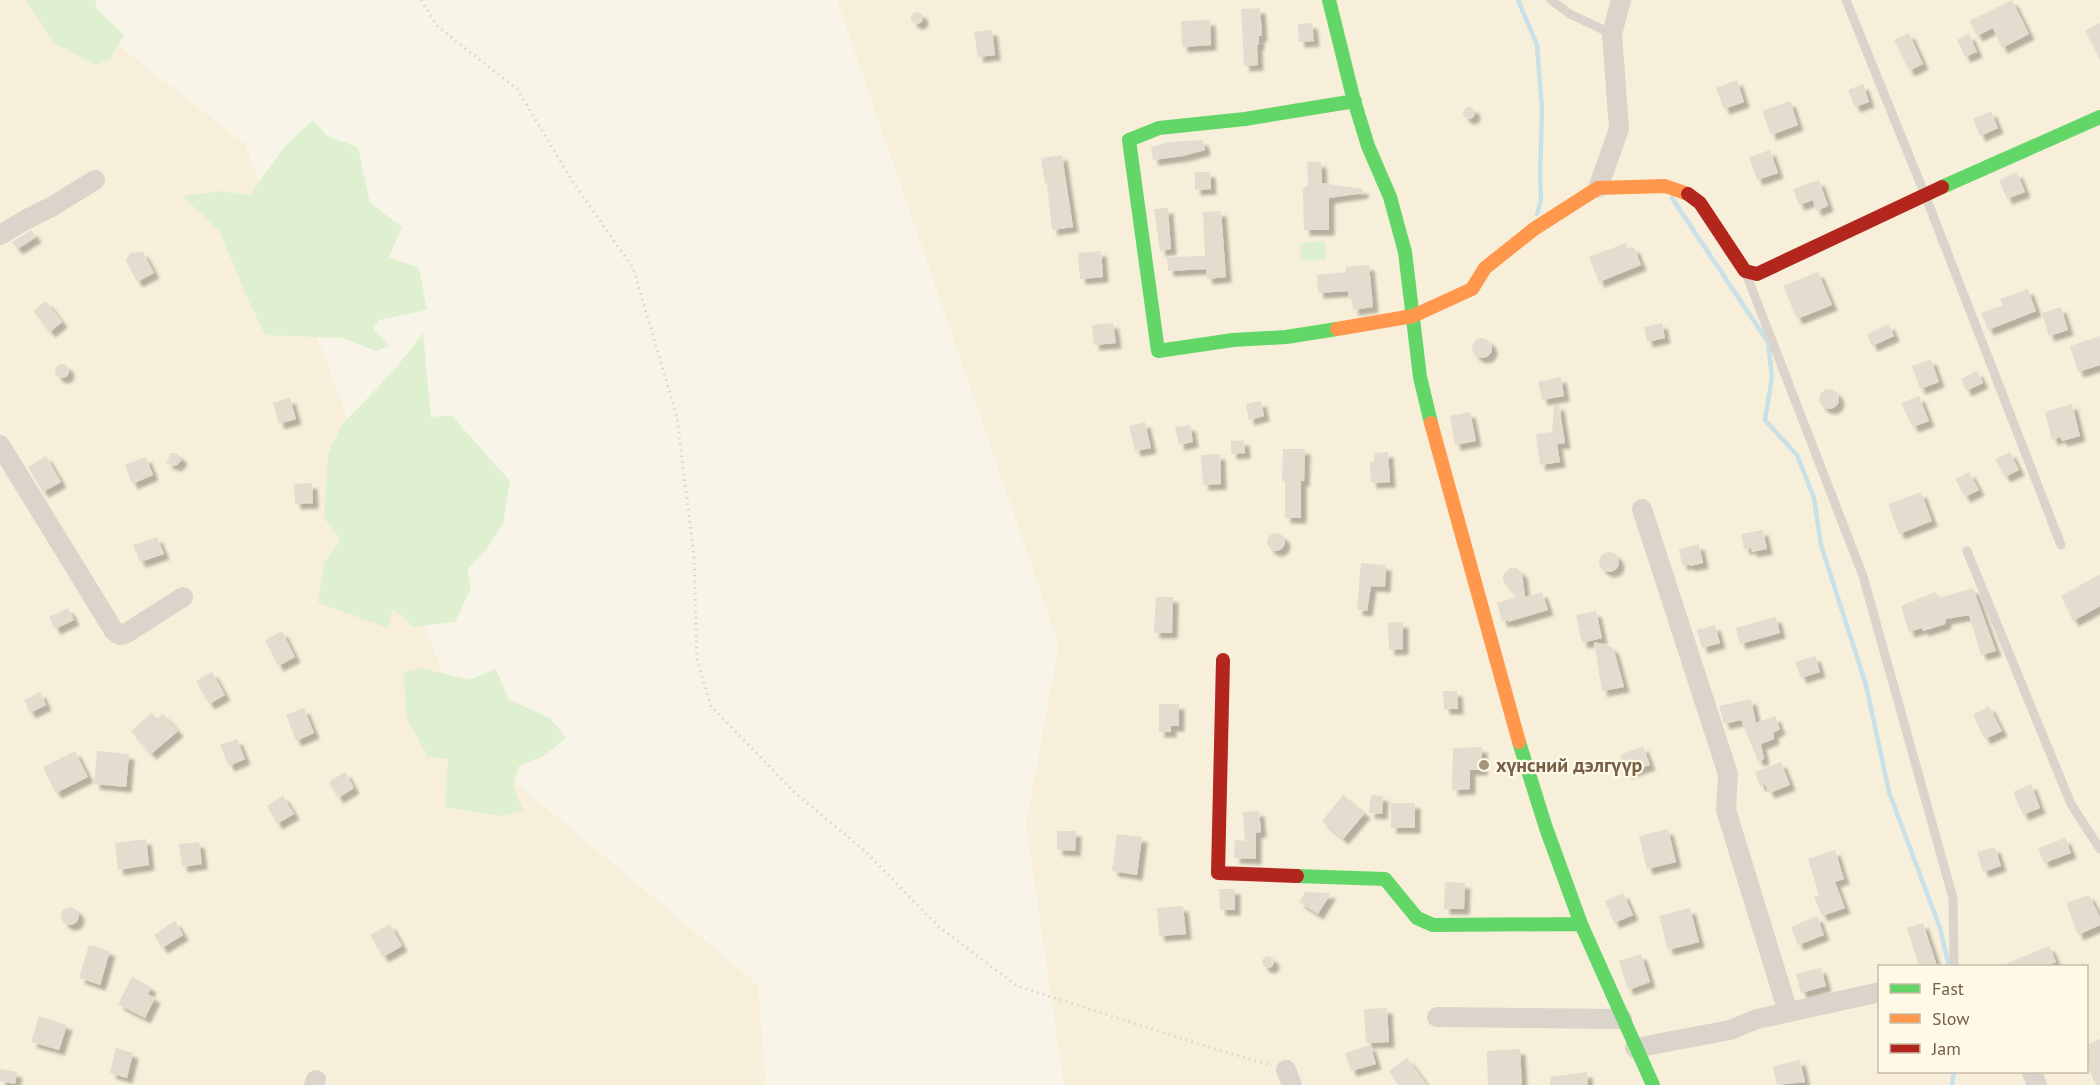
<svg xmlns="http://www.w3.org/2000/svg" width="2100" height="1085" font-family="'PT Sans',sans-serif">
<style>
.residential{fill:#f7efd9;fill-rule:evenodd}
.green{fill:#def0d0}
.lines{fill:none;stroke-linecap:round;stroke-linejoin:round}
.stream{stroke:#c8e0e8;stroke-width:4.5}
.building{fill:#e4dcce;filter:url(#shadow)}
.path{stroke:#dad4ca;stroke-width:3;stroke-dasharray:1.5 4.5;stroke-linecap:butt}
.lane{stroke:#dbd4cb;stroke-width:9}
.street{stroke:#dbd4cb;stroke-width:20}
.fast{stroke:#63d668;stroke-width:14}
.slow{stroke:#ff974d;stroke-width:14}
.jam{stroke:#b3261e;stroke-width:14}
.poi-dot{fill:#a4947e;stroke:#fffae8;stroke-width:2}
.labels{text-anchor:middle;stroke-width:4.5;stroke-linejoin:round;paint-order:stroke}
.poi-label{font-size:20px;font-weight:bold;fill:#776046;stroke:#fffae8;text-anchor:start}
</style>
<defs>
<filter id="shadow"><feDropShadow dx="5.5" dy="5.5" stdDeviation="1.5" flood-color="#0004"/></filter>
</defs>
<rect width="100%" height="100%" fill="#f8f4e7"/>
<path class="residential" d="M0,0h60l185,144 224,600 289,241 8,100h-766z
M837,0h1263v1085h-1036l-38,-261 33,-179zM1880,966h206v106h-206z"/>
<path class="green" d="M25,0h72l-2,7 29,28 -14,24 -15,6 -40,-22z
M313,120l14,16 31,11 12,56 32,24 -13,30 30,11 8,42 -48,10 -6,9 17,17 -14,5 -33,-13 -78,-3 -19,-40 -26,-63 -37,-36 38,-5 29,4 35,-49z
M1325,241l1,19 -25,1 -1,-18z
M423,333l8,84 20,-2 59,66 -7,43 -17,26 -19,20 4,18 -16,34 -42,5 -20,-19 -5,20 -70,-25 6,-40 16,-23 -16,-22 4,-64 14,-29 54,-57z
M422,668l47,12 27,-11 12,30 42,19 16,20 -22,18 -25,10 -6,20 10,24 -22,6 -56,-9 3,-48 -20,-2 -21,-38 -4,-46z"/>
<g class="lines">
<path class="stream" d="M1518,0l19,45 5,64 -2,68 1,23 -4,14
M1672,198l96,144 4,35 -7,43 32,35 17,43 7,47 45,140 23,107 51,136 9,38
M1952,1085l2,-13"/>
</g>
<path class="building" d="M2012,0l17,34 -27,14 -9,-20 -16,8 -8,-15z
M1260,8l2,28h-3v9h-2l1,20 -14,1 -3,-57z
M911 18a6 6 0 1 1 12 0a6 6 0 1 1-12 0Z
M1210,20l1,25 -29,2 -1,-26z
M1312,23l2,18 -15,1 -1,-18z
M2100,23v37l-15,-29z
M992,30l3,25 -17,2 -4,-25z
M1909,33l14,31 -14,7 -15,-31z
M1969,34l8,18 -12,5 -8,-17z
M1737,80l7,22 -20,7 -8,-21z
M1863,84l6,18 -14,5 -7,-17z
M1790,101l8,24 -27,10 -9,-24z
M1463 113a6 6 0 1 1 12 0a6 6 0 1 1-12 0Z
M1991,111l7,17 -18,8 -7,-17z
M1203,140l2,10 -22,6 -30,4 -2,-13 19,-5z
M1770,150l8,23 -21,7 -8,-23z
M1062,155l11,72 -21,3 -5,-47 -2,1 -4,-26z
M1307,162h14l1,21 41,6v4l-34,5v32h-25l-1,-38v-3l5,-4z
M1195,172h15l1,17 -16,1z
M2017,172l8,20 -18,7 -8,-19z
M1819,180l9,26 -12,5 -3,-11 -14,5 -6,-16z
M1168,208l3,41 -11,2 -6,-42z
M1221,211l5,66 -19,2 -1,-10 -38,2 -1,-14 38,-1 -2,-44z
M31,230l5,7 -19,12 -5,-7z
M1626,243l2,7 6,-3 7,18 -42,17 -10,-25z
M1101,251l2,26 -23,2 -2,-26z
M143,252l11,21 -17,9 -11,-21 4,-8z
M1369,265l4,42 -20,3 -1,-11h-3l-1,-8 -30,2 -1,-18 29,-3v-5z
M1818,272l14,33 -35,14 -14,-33z
M2028,289l8,22 -48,19 -7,-17 22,-8 -3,-6z
M46,301l16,21 -12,10 -17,-21z
M2061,307l7,23 -19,6 -7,-23z
M1113,323l3,20 -22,2 -2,-20z
M1662,323l3,15 -18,4 -3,-15z
M1889,324l5,12 -22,10 -5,-12z
M2100,336v29l-22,7 -8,-26z
M1472 348a10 10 0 1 1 20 0a10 10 0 1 1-20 0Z
M1931,359l8,23 -19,7 -8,-23z
M55 371a7 7 0 1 1 14 0a7 7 0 1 1-14 0Z
M1977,371l6,12 -17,8 -5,-12z
M1561,377l3,19 -22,4 -4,-18z
M1819 399a10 10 0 1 1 20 0a10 10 0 1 1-20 0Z
M1919,396l10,25 -16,6 -12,-24z
M290,398l6,21 -17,5 -6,-21z
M1261,401l3,15 -15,4 -3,-16z
M2072,404l8,32 -18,5 -2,-4 -8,3 -7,-28z
M1554,405h5l6,38 -8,1 3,18 -20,3 -4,-31 16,-2z
M1470,412l6,29 -21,4 -5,-29z
M1145,422l6,26 -16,3 -6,-25z
M1190,425l3,17 -14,3 -4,-18z
M1244,440l1,13 -14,1v-13z
M1283,449h22l-1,32h-3v37h-16v-37h-3z
M1388,452l2,30 -19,1 -1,-20 4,-2v-8z
M2010,452l9,18 -14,7 -10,-18z
M171,453h5l5,4v4l-5,5 -10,-3z
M1220,454l1,30 -18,1 -2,-30z
M46,456l15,26 -18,10 -15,-25z
M146,457l7,18 -21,9 -7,-19z
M1969,472l10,18 -14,7 -10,-18z
M312,483l1,20 -18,1 -1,-20z
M1921,492l11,29 -33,13 -11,-30z
M1763,530l4,19 -15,3 -1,-4 -7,1 -3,-15z
M1267 542a9 9 0 1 1 18 0a9 9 0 1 1-18 0Z
M157,537l7,17 -24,8 -7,-17z
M1699,544l4,19 -13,3 -1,-2 -7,1 -3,-16z
M1599 562a10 10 0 1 1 20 0a10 10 0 1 1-20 0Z
M1361,563l25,2 -1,22 -14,-1 -4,25 -10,-1z
M1510,568h7l5,5 3,24 17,-5 6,18 -40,12v-2l-6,2 -5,-19 20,-6 -14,-16v-6z
M2100,574v32l-27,15 -12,-25z
M1973,588l23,63 -15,4 -12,-40 -23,4 -1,5 -22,7 -1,-3 -13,4 -8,-26 34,-14 4,6z
M1156,597h17l-1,36h-18z
M68,608l6,12 -19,9 -6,-12z
M1596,611l6,27 -20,5 -6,-28z
M1776,617l4,16 -40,11 -4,-16z
M1403,622v27l-14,1 -1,-27z
M1715,625l5,18 -18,5 -5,-18z
M282,631l13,26 -17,9 -13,-26z
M1594,642l16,4 4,4 10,37 -22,4z
M1815,656l5,16 -19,6 -6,-16z
M212,672l13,23 -16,9 -13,-23z
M1443,691h14l1,18h-14z
M40,692l6,13 -16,8 -6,-13z
M1751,699l5,24 19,-7 5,13 -7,4 1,6 -13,5 3,15 -6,2 -17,-41 -17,4 -5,-18z
M1159,704h20v22h-8v6h-12z
M1989,706l13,25 -17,8 -12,-24z
M304,708l10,25 -18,8 -10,-26z
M152,713l5,6 6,-5 15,17 -27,23 -20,-23z
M237,739l8,20 -16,7 -9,-21z
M1643,746l7,19 -24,8 -6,-18z
M1482,747v23h-12v19l-18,1 1,-42z
M75,751l13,26 -32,16 -13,-26z
M97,751l32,3 -3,33 -32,-3z
M1781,762l9,23 -21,8 -4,-9 -5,2 -5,-14z
M345,772l9,16 -16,10 -9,-16z
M2031,784l9,24 -17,7 -10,-23z
M1343,795l22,18 -22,26 -21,-18z
M1371,795l12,1 -1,18 -13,-1z
M283,796l11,18 -17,10 -10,-18z
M1391,803h24v25h-24z
M1259,811l2,21 -5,1v26l-22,-1 1,-18 10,1 -2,-29z
M1668,829l8,33 -29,7 -8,-33z
M1057,831h19l-1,20 -18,-1z
M1117,834l25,3 -5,38 -25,-4z
M2065,838l6,15 -27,10 -6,-15z
M146,839l3,26 -31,5 -3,-27z
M199,842l3,22 -20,3 -3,-23z
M1995,847l6,19 -18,6 -6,-20z
M1835,850l9,29 -9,3 10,26 -23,8 -8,-19 5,-2 -11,-36z
M1445,882l20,1 -1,26h-20z
M1219,889h16v21h-15z
M1305,892l26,1 -13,21 -19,-12z
M1623,893l10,22 -19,8 -9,-22z
M2089,895l11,22v8l-22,10 -12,-32z
M1183,906l3,28 -27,2 -2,-28z
M61 916a9 9 0 1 1 18 0a9 9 0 1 1-18 0Z
M1690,908l9,34 -31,8 -9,-34z
M1817,916l7,19 -26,10 -7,-18z
M175,921l8,14 -21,13 -8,-13z
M1923,923l14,43h-18l-12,-38z
M390,924l12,22 -19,11 -13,-22z
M89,945l21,6 -10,34 -21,-7z
M2049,946l7,16 -9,4h-46z
M1641,954l9,28 -22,8 -9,-29z
M1262 962a6 6 0 1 1 12 0a6 6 0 1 1-12 0Z
M1821,968l5,18 -25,7 -5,-19z
M132,977l19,10 -3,7 7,4 -10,20 -27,-14z
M1387,1008l2,34 -23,1 -2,-34z
M39,1016l28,9 -8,25 -28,-8z
M2100,1039v46h-4l-10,-22v-18z
M1370,1045l6,19 -25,7 -6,-18z
M116,1048l17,5 -6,25 -17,-5z
M1520,1049l2,36h-34l-1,-34z
M1407,1058l20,27h-28l-10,-14z
M1800,1060l5,22 -28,3 -4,-19z
M0,1069l17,3 -2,12 -15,-3z
M1587,1072l1,13h-38v-8z"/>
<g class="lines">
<path class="path" d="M421,0l17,27 79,62 56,93 60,86 44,149 17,139 3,103 14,47 84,87 70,58 73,75 79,60 198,63 55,16"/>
<path class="lane" d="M1551,0l19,14 42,20
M1846,0l79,195 136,350
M1747,276l116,300 90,322 1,68
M1967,551l104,253 29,45"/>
<path class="street" d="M1598,188l21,-59 -7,-95 9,-34
M0,235l25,-15 28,-14 42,-26
M0,445l114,186 6,4 5,-1 58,-37
M1642,509l86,265 -2,36 62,202
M1437,1017l185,2
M1635,1048l95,-18 27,-11 123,-27
M1286,1070l6,15
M2032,1072l5,13
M314,1085l2,-5"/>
<path class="fast" d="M1329,0l24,97 15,49 22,51 15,55 15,125 11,46
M1942,187l158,-70
M1337,329l-51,8 -53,3 -75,11 -29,-211 30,-12 86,-9 110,-18
M1519,742l27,86 35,96 72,161
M1297,876l88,3 32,39 16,7 148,-1"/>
<path class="slow" d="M1337,329l76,-13 59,-27 13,-21 49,-39 64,-41 67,-2 23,8
M1431,423l88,319"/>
<path class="jam" d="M1688,194l12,9 45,68 12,3 185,-87
M1223,660l-5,213 79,3"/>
</g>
<circle class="poi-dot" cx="1484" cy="765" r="6"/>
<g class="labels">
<g class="poi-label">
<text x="1496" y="772">хүнсний дэлгүүр</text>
</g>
</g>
<rect x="1878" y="965" width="210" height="108" fill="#fffae8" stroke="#c9bca7" stroke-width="1.5"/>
<rect x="1890" y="984" width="30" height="9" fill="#63d668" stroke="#c9bca7" stroke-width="1.5"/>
<text x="1932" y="995" font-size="18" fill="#776046">Fast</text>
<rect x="1890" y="1014" width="30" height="9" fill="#ff974d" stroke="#c9bca7" stroke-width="1.5"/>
<text x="1932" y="1025" font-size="18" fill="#776046">Slow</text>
<rect x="1890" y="1044" width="30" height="9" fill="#b3261e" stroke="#c9bca7" stroke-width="1.5"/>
<text x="1932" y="1055" font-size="18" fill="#776046">Jam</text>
</svg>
